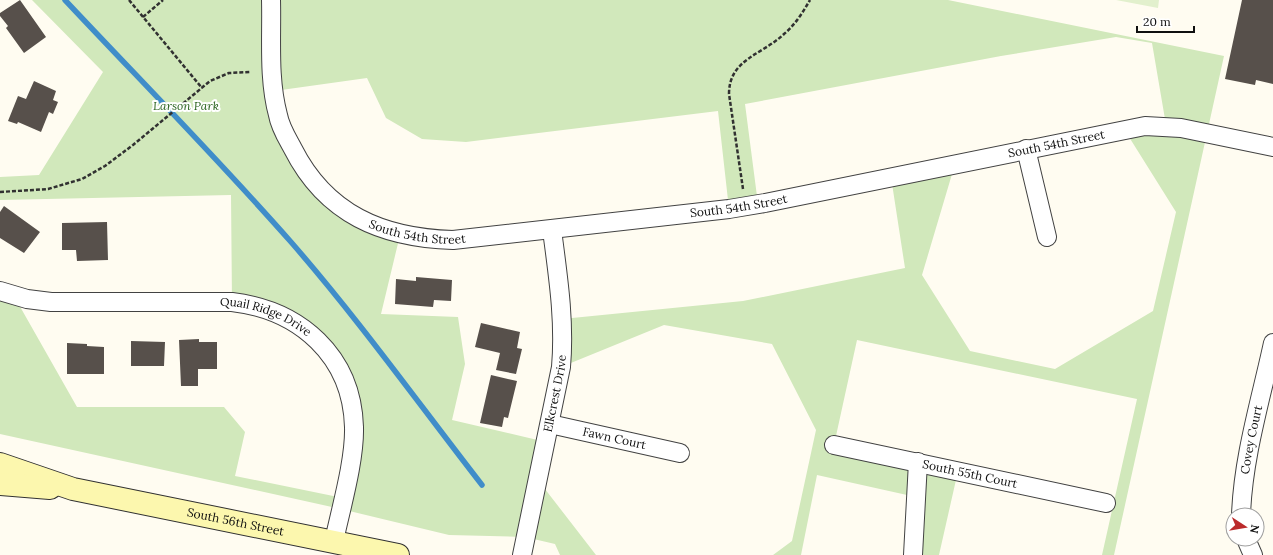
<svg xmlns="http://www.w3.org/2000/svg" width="1273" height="555" font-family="Lora,serif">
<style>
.green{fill:#d1e8bb}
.pitch{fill:#e2f0cd}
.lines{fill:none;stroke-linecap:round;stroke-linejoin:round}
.stream{stroke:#408dc9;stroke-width:5.5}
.building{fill:#57504b}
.minor-casing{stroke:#424242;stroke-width:20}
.secondary-casing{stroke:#313131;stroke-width:24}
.path{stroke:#313131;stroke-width:2.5;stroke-dasharray:4 2;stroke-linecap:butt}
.minor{stroke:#fff;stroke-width:18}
.secondary{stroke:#fcf7ae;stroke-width:22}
.labels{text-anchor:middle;stroke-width:4;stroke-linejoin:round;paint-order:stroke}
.park-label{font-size:12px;font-style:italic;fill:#2c6520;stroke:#fff}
.street-label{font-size:12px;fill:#0f0f0f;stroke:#fff}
</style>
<rect width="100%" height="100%" fill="#fffcf1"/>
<path class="green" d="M32,0h916l276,56 -110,499h-12l35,-156 -280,-59 -23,105 124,26 -19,84h-18l-5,-58 -99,-22 -16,80h-28l19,-14 24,-111 -44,-86 -108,-19 -103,42 1,-48 181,-18 162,-33 -14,-91 64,-13 -33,111 48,76 85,18 98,-58 23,-99 -52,-83 42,-4 -14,-82 -36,-6 -115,19 -256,48 13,100 -29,5 -11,-98 -252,31 -44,-3 -36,-21 -19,-40 -93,13 37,87 89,57 -19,79 77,3 7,47 -13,56 94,22 -8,38 58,75h-36l-5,-11 -30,-7 -76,-2 -108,-26 -341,-75v-143l14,5 63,111h147l21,25 -10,44 108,22 10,-84 -36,-74 -85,-38 -1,-107 -231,5v-23l39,-2 64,-103z"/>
<path class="pitch" d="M1116,0h43l-1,8z"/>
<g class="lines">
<path class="stream" d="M65,0c76,81 153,159 226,242 68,78 128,162 191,243"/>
</g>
<path class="building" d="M20,0l26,37 -22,16 -18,-25 2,-2 -8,-10v-3z
M1242,0h31v84l-17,-4 -1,5 -30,-6z
M34,81l22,10 -3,9 5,2 -5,12 -4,-2 -8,20 -23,-10 -1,2 -9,-3 10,-25 8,3z
M4,206l36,26 -16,21 -24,-15v-26z
M107,222l1,38 -31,1 -1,-11h-14v-27z
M416,277l36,3 -1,21 -17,-1 -1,7 -38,-3 1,-25 20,2z
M481,323l39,9 -3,16 5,1 -6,25 -20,-4 4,-17 -25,-6z
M199,339v3h18v27h-19v17h-17l-2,-46z
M131,341l34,1 -1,24h-33z
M67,343l20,1v2l17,1v27h-37z
M491,375l26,6 -9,37 -4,-1 -2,10 -22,-4z"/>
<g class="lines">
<defs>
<g id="minor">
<path id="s1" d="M271,0c1,38 -3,78 7,115 2,12 9,23 15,34 33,65 89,89 160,91l276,-31 36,-6 380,-77 36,2 92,19"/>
<path d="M1026,149l21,88"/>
<path id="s2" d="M0,291l27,8 24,3h181c68,8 120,54 122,125 1,33 -13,81 -20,114"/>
<path id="s3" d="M550,424l130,29"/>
<path id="s4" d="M834,445l272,58"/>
<path id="s5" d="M1241,515c2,-58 20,-116 32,-172"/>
<path d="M1246,539l7,16"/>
<path id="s6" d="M522,555l39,-188c4,-46 -3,-91 -9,-137"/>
<path d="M913,555l5,-93"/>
</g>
<g id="secondary">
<path id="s7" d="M0,464l73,25 325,66"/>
<path d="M0,484l50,4"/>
</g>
</defs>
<use href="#minor" class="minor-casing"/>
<use href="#secondary" class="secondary-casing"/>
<path class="path" d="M129,0l73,88
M143,17l20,-17
M743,189l-14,-95c0,-35 33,-39 55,-60 11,-9 19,-22 26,-34
M0,192l48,-3 34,-10 23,-13 28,-21 77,-64 19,-8 22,-1"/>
<use href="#minor" class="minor"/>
<use href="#secondary" class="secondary"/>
</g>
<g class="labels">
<g class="park-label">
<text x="186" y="110">Larson Park</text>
</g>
<g class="street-label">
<text dy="4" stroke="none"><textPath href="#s1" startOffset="959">South 54th Street</textPath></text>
<text dy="4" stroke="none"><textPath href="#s1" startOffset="635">South 54th Street</textPath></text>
<text dy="4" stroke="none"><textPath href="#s1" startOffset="311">South 54th Street</textPath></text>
<text dy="4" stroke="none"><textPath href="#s2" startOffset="270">Quail Ridge Drive</textPath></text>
<text dy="4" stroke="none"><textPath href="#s6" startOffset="165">Elkcrest Drive</textPath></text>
<text dy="4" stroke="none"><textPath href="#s3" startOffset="66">Fawn Court</textPath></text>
<text dy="4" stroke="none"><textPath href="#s5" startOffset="76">Covey Court</textPath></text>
<text dy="4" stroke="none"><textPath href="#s4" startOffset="139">South 55th Court</textPath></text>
<text dy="4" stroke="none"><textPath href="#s7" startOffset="243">South 56th Street</textPath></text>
</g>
</g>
<g transform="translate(1245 527) rotate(102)"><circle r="19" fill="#ffffff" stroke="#9f9f9f"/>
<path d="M0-3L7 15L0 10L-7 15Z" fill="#bb2a2b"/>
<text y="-6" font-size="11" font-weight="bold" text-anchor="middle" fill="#0f0f0f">N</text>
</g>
<path d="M1137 26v6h57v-6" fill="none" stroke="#0f0f0f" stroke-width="2"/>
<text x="1143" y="26" font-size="12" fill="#0f0f0f" stroke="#ffffff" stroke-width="3" paint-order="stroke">20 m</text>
</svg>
